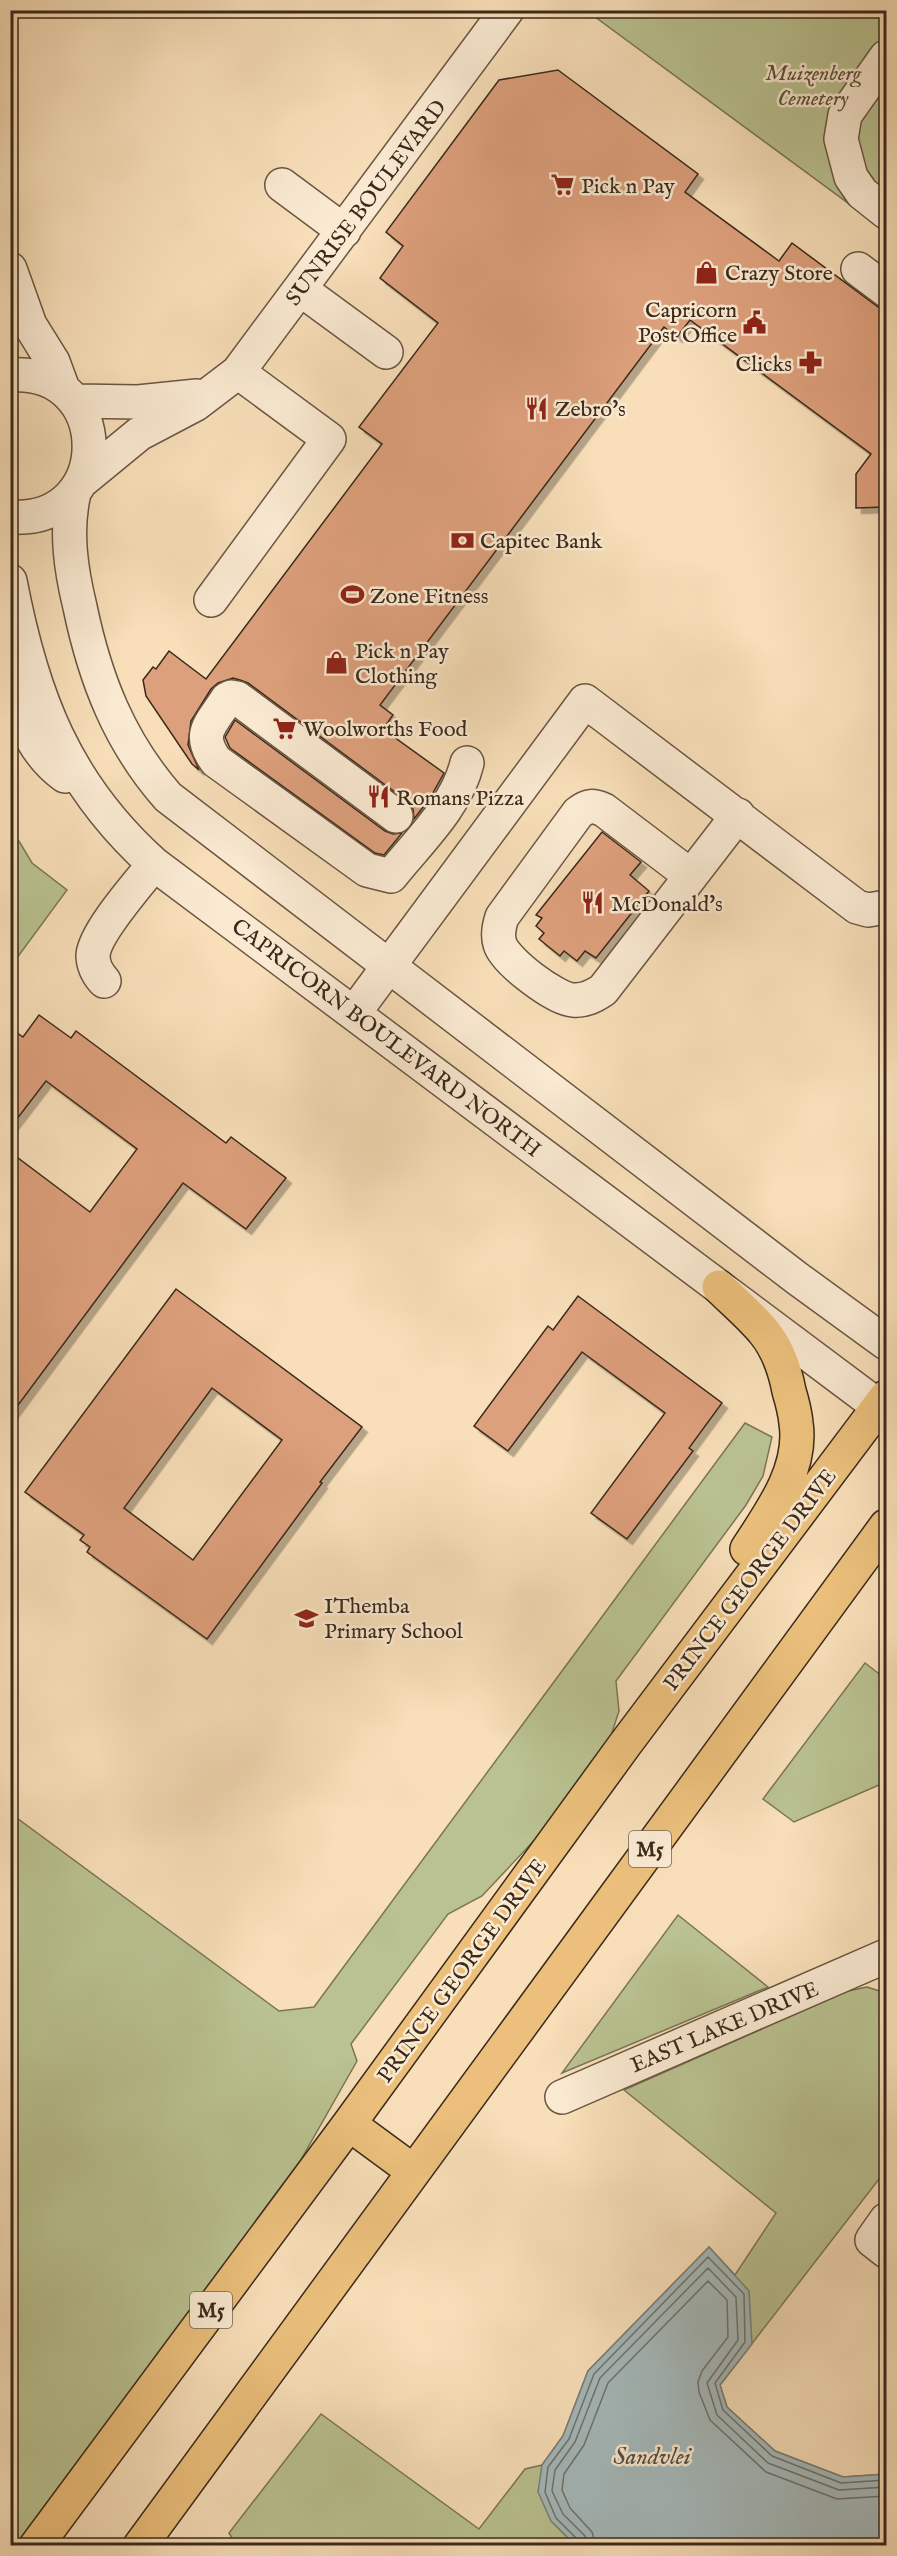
<svg xmlns="http://www.w3.org/2000/svg" width="897" height="2556" font-family="'IM FELL English',serif">
<style>
.green{fill:#bac291;stroke:#7a7656;stroke-width:1.5}
.water{fill:#a4b9bb;stroke:#7a7f7b;stroke-width:1.5}
.lines{fill:none;stroke-linecap:round;stroke-linejoin:round}
.shore{stroke:#6f716b;stroke-width:1.5}
.building{fill:#dda07c;stroke:#3a291b;stroke-width:1.5;fill-rule:evenodd;filter:url(#shadow)}
.minor-casing{stroke:#6a5642;stroke-width:36}
.major-casing{stroke:#3a291b;stroke-width:36}
.minor{stroke:#faead2;stroke-width:33}
.major{stroke:#ecc07c;stroke-width:33}
.labels{text-anchor:middle;stroke-width:5;stroke-linejoin:round;paint-order:stroke}
.shield{fill:#faead2;stroke:#746352;stroke-width:1.5}
.shield-label{font-size:21px;font-weight:bold;fill:#3a291b}
.park-label{font-size:22px;font-style:italic;fill:#5a4f38;stroke:#faead2}
.poi-label{font-size:22px;fill:#3a291b;stroke:#faead2;text-anchor:start}
.street-label{font-size:22px;fill:#3a291b;stroke:#faead2}
.water-label{font-size:24px;font-style:italic;fill:#544d43;stroke:#faead2}
</style>
<defs>
<filter id="shadow"><feDropShadow dx="5.5" dy="5.5" stdDeviation="0" flood-color="#0004"/></filter>
</defs>
<rect width="100%" height="100%" fill="#f8dfb9"/>
<filter id="stains"><feTurbulence type="fractalNoise" baseFrequency=".00333" numOctaves="4"/><feColorMatrix values="0 0 0 0 .2 0 0 0 0 .09 0 0 0 0 .02 0 0 0 .5 -.17"/></filter>
<radialGradient id="worn" r=".72"><stop offset=".6" stop-color="#630" stop-opacity="0"/><stop offset="1" stop-color="#630" stop-opacity=".3"/></radialGradient>
<path class="green" d="M587,11h299v220z
M11,838l8,3 13,22 35,27 -56,76z
M745,1423l27,14 -9,39 -17,29 -130,176 3,30 -9,28 -69,94 -59,63 -34,18 -97,130 6,17 -58,102 -283,383 -6,-1v-732l269,198 35,-4z
M865,1663l21,16v103l-92,40 -31,-23z
M678,1915l90,72 -206,86z
M867,1987l19,6v177l-166,215 7,22 48,44 68,26 43,-3v71l-649,1 -8,-13 92,-119 158,115 46,-60 17,-4 21,-29 25,-65 121,-124 26,28 41,-62 -152,-123 224,-99z"/>
<path class="water" d="M709,2247l40,44 3,53 -32,41 7,22 48,44 68,26 43,-3v71h-299l-13,-1 -23,-23 -13,-29 4,-27 21,-29 25,-65z"/>
<g class="lines">
<path class="shore" d="M579,2546l-2,-7 -21,-21 -11,-26 3,-25 21,-28 25,-65 114,-117 36,37 1,48 -30,41 8,27 49,46 69,27 45,-3
M587,2546l-2,-10 -22,-22 -11,-23 3,-21 20,-28 25,-64 108,-110 28,29 2,43 -31,43 10,32 51,48 71,27 47,-3
M596,2546l-4,-14 -22,-24 -8,-18 2,-16 20,-29 24,-62 100,-102 19,19 1,37 -26,34 -4,11 1,10 11,28 56,52 71,27 49,-3"/>
</g>
<path class="building" d="M558,70l140,104 -13,18 94,69 13,-18 94,70v194l-30,1v-34l15,-20 -181,-134 -13,17 -13,-10 -284,378 13,10 -10,14 61,44 -14,25 -16,21 -1,-10 -6,-8 -159,-118 -8,-3 -7,-2 -15,5 -7,6 -20,32 -3,24 11,25 -7,-6 -46,-68 -3,-16 10,-13 3,2 13,-18 37,28 176,-235 -23,-17 79,-104 -58,-45 23,-32 -17,-14 113,-152z
M235,720l150,111 8,3 9,-1 -18,22 -9,-2 -145,-105 -5,-11z
M602,832l39,30 -11,13 19,16 -53,67 -11,-7 -8,10 -13,-10 -4,5 -21,-17 5,-6 -8,-7 6,-8 -6,-3z
M39,1015l32,23 5,-7 150,112 5,-6 55,41 -40,51 -63,-46 -173,233v-264l80,60 47,-63 -91,-68 -36,47v-100l13,9z
M176,1289l186,138 -42,55 2,1 -115,156 -120,-87 3,-5 -10,-7 4,-5 -59,-43zM212,1388l70,52 -89,120 -69,-52z
M578,1296l144,107 -33,45 4,3 -66,88 -36,-26 74,-100 -83,-61 -74,99 -34,-25 74,-100 5,4z"/>
<g class="lines">
<defs>
<path id="minor" d="M886,57l-41,58 -4,24 10,38 11,16 24,19
M282,185l62,46
M10,269l20,56 23,37 10,27
M858,269l28,21
M300,289l86,63
M10,375c105,-8 106,150 0,142
M75,401l63,1 59,-6
M83,480l56,-46 57,-30 42,-32 269,-362
M74,493c-9,38 -3,77 6,114 15,72 39,134 88,190l630,482 88,64
M10,581c22,115 55,203 144,283l732,548
M211,600l118,-161 -91,-67
M10,688c14,35 24,66 55,88
M396,816l-159,-118 -6,-1 -4,2c-16,26 -31,34 -11,62l151,109 24,6c27,-34 66,-70 76,-113
M691,876l-87,-66c-11,-5 -16,-5 -26,3l-76,104c-3,9 -5,18 -2,27 5,17 55,55 73,56 12,1 21,-4 30,-10l135,-175
M104,981c-7,-8 -11,-15 -11,-26 2,-23 46,-72 61,-91
M354,1013l231,-312 272,206 11,3 18,-3
M562,2097l324,-141
M886,2220l-14,20 14,11"/>
<path id="major" d="M719,1287c15,15 32,29 45,45 14,17 21,38 25,59 3,10 6,21 7,32 7,46 -25,89 -49,126
M349,2124l64,47
M36,2546l313,-422 277,-381 260,-346
M140,2546l746,-1020"/>
</defs>
<use href="#minor" class="minor-casing"/>
<use href="#major" class="major-casing"/>
<use href="#minor" class="minor"/>
<use href="#major" class="major"/>
</g>
<defs>
<symbol id="supermarket-bare" viewBox="-9 -9 18 18"><path d="M-6-5.5h2.5l.6 2H6L4.5 2H-2.5L-4.4-4H-6ZM-1.5 3.2a1.3 1.3 0 1 0 .1 0ZM3 3.2a1.3 1.3 0 1 0 .1 0Z" fill="#8f2418" stroke="#faead2" stroke-width="2.5" paint-order="stroke"/></symbol>
<symbol id="shop-bare" viewBox="-9 -9 18 18"><path d="M-5-2.5h2.3a2.7 3.5 0 0 1 5.4 0H5L5.5 6h-11ZM-1.5-2.5h3a1.5 2.3 0 0 0-3 0Z" fill="#8f2418" stroke="#faead2" stroke-width="2.5" paint-order="stroke"/></symbol>
<symbol id="civic-bare" viewBox="-9 -9 18 18"><path d="M-.6-6.5H3V-4.5H.6V-3L4-1V1h2V6H-6V1h2V-1L-.6-3ZM-1.2 2.5V6h2.4V2.5Z" fill="#8f2418" stroke="#faead2" stroke-width="2.5" paint-order="stroke"/></symbol>
<symbol id="pharmacy-bare" viewBox="-9 -9 18 18"><path d="M-2-6h4v4h4v4h-4v4h-4v-4h-4v-4h4Z" fill="#8f2418" stroke="#faead2" stroke-width="2.5" paint-order="stroke"/></symbol>
<symbol id="restaurant-bare" viewBox="-9 -9 18 18"><path d="M-5-6h1v4h1v-4h1v4h1v-4h1v5L-1.5 .5V6h-2V.5L-5-1ZM5-6V6H3V1.5H1.5Q1.5-4 5-6Z" fill="#8f2418" stroke="#faead2" stroke-width="2.5" paint-order="stroke"/></symbol>
<symbol id="bank-bare" viewBox="-9 -9 18 18"><path d="M-6-4H6V4H-6ZM0-2.3a2.3 2.3 0 1 0 0 4.6a2.3 2.3 0 1 0 0-4.6Z" fill="#8f2418" stroke="#faead2" stroke-width="2.5" paint-order="stroke"/></symbol>
<symbol id="stadium-bare" viewBox="-9 -9 18 18"><path d="M0-5a6.5 5 0 1 0 0 10a6.5 5 0 1 0 0-10ZM-3.5-1.8h7v3.6h-7Z" fill="#8f2418" stroke="#faead2" stroke-width="2.5" paint-order="stroke"/></symbol>
<symbol id="school-bare" viewBox="-9 -9 18 18"><path d="M0-5L7-2L0 1L-7-2ZM-4 1L0 2.5L4 1V4Q0 6-4 4Z" fill="#8f2418" stroke="#faead2" stroke-width="2.5" paint-order="stroke"/></symbol>
</defs>
<g fill-rule="evenodd">
<use href="#supermarket-bare" x="546" y="168" width="33" height="33"/>
<use href="#shop-bare" x="690" y="256" width="33" height="33"/>
<use href="#civic-bare" x="738" y="306" width="33" height="33"/>
<use href="#pharmacy-bare" x="794" y="346" width="33" height="33"/>
<use href="#restaurant-bare" x="520" y="392" width="33" height="33"/>
<use href="#bank-bare" x="446" y="524" width="33" height="33"/>
<use href="#stadium-bare" x="336" y="578" width="33" height="33"/>
<use href="#shop-bare" x="320" y="646" width="33" height="33"/>
<use href="#supermarket-bare" x="268" y="712" width="33" height="33"/>
<use href="#restaurant-bare" x="362" y="780" width="33" height="33"/>
<use href="#restaurant-bare" x="576" y="886" width="33" height="33"/>
<use href="#school-bare" x="290" y="1602" width="33" height="33"/>
</g>
<g class="labels">
<g class="shield">
<rect x="629" y="1831" width="42" height="36" rx="4.5"/>
<rect x="190" y="2292" width="42" height="36" rx="4.5"/>
</g>
<g class="shield-label">
<text x="650" y="1856">M5</text>
<text x="211" y="2317">M5</text>
</g>
<g class="park-label">
<text x="813" y="80">Muizenberg<tspan x="813" dy="25">Cemetery</tspan></text>
</g>
<g class="poi-label">
<text x="581" y="193">Pick n Pay</text>
<text x="725" y="280">Crazy Store</text>
<text x="737" y="317" text-anchor="end">Capricorn<tspan x="737" dy="25">Post Office</tspan></text>
<text x="792" y="371" text-anchor="end">Clicks</text>
<text x="555" y="416">Zebro's</text>
<text x="480" y="548">Capitec Bank</text>
<text x="370" y="603">Zone Fitness</text>
<text x="355" y="658">Pick n Pay<tspan x="355" dy="25">Clothing</tspan></text>
<text x="303" y="736">Woolworths Food</text>
<text x="396" y="805">Romans Pizza</text>
<text x="611" y="911">McDonald's</text>
<text x="324" y="1613">IThemba<tspan x="324" dy="25">Primary School</tspan></text>
</g>
<g class="street-label">
<text transform="translate(365 202) rotate(-53)" y="8">SUNRISE BOULEVARD</text>
<text transform="translate(387 1037) rotate(37)" y="8">CAPRICORN BOULEVARD NORTH</text>
<text transform="translate(749 1579) rotate(-53)" y="8">PRINCE GEORGE DRIVE</text>
<text transform="translate(461 1970) rotate(-54)" y="8">PRINCE GEORGE DRIVE</text>
<text transform="translate(724 2026) rotate(-23)" y="8">EAST LAKE DRIVE</text>
</g>
<g class="water-label">
<text x="652" y="2464">Sandvlei</text>
</g>
</g>
<rect width="897" height="2556" fill="none" stroke="#f8dfb9" stroke-width="36"/>
<rect x="12" y="12" width="873" height="2532" fill="none" stroke="#3a291b" stroke-width="3"/>
<rect x="18" y="18" width="861" height="2520" fill="none" stroke="#3a291b" stroke-width="1.5"/>
<rect width="100%" height="100%" filter="url(#stains)"/>
<rect width="100%" height="100%" fill="url(#worn)"/>
</svg>
